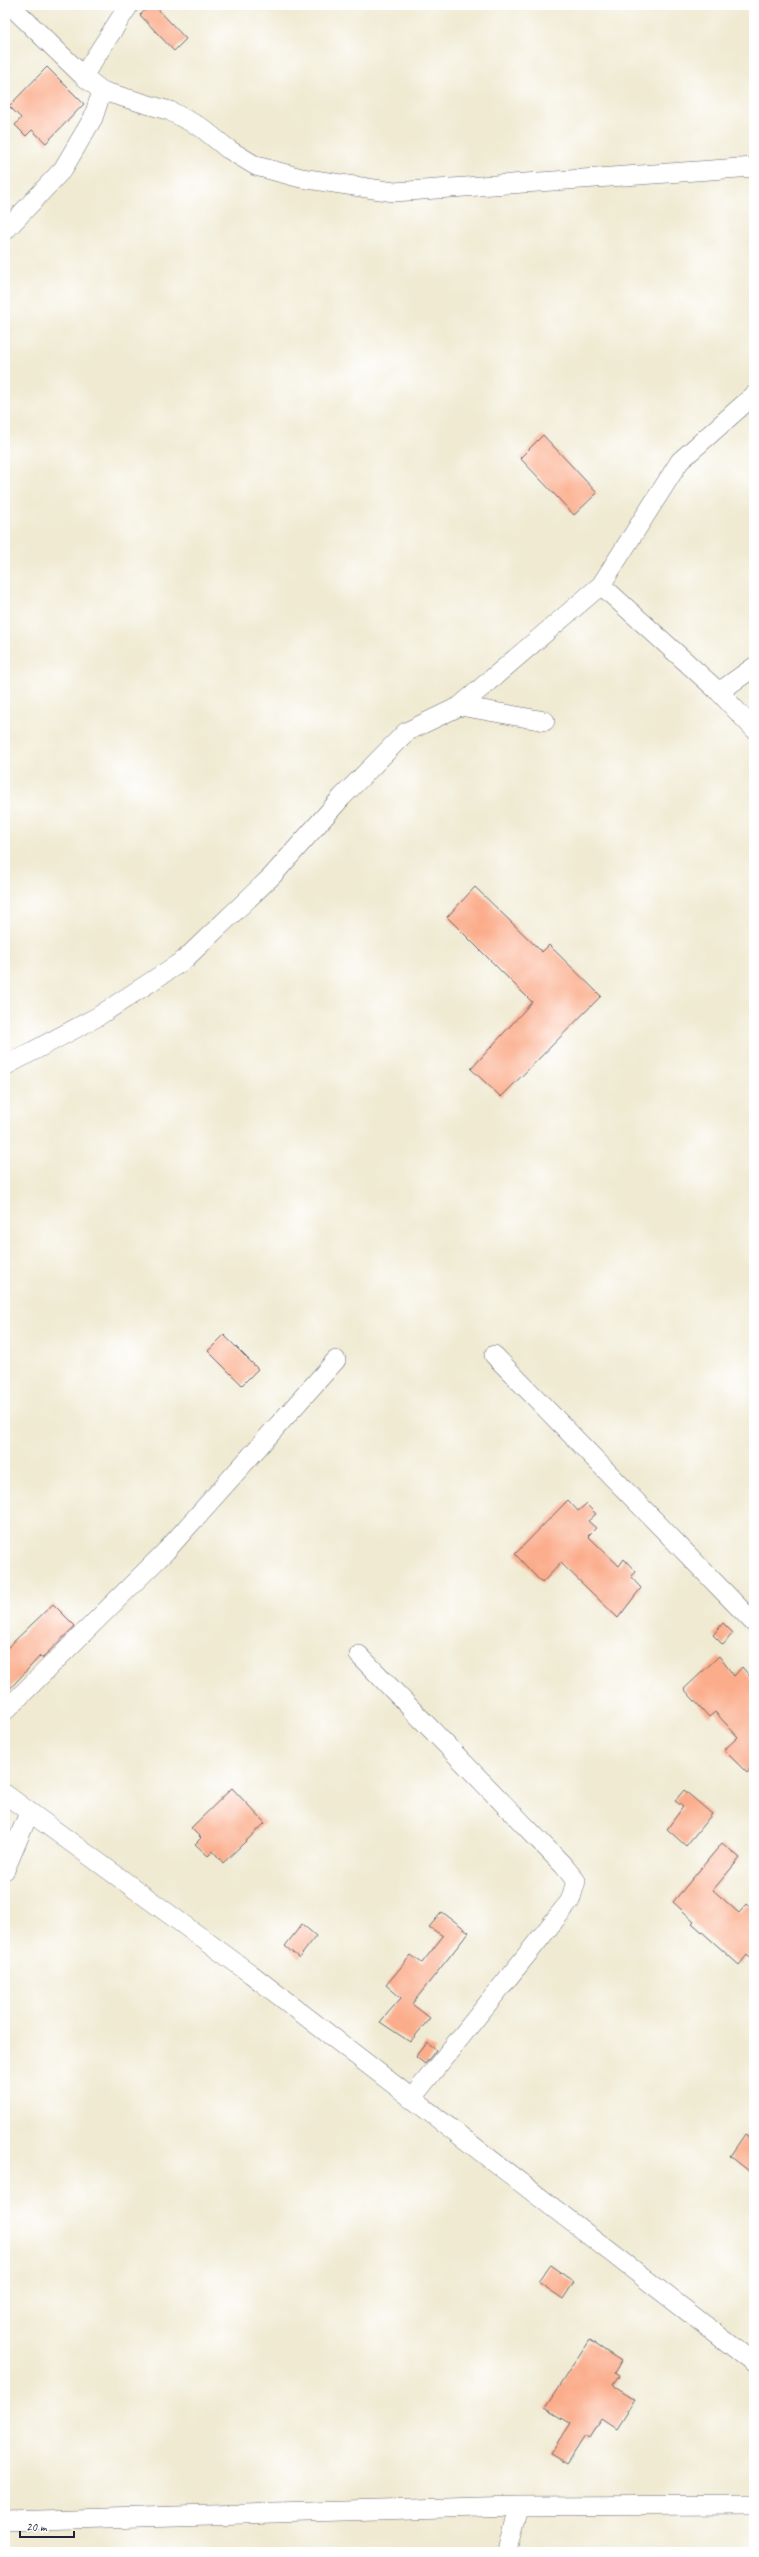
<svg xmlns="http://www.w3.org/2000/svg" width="759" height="2557" font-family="Caveat,sans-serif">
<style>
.building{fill:#fbac8a}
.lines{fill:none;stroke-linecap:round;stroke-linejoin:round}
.street-casing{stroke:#6a6870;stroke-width:20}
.street{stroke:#fff;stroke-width:19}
</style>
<rect width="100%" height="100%" fill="#fff"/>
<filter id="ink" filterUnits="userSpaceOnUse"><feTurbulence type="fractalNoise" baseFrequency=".025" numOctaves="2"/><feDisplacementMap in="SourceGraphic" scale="8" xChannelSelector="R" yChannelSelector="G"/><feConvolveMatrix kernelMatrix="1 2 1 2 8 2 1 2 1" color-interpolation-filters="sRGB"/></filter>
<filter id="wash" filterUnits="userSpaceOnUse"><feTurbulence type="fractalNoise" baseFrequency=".012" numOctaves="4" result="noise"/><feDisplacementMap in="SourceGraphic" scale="16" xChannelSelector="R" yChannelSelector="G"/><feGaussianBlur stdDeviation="0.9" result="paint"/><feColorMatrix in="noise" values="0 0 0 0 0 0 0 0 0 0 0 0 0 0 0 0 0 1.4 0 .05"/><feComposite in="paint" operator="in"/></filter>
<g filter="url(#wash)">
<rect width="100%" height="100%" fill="#f0ead2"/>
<g id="blocks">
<path class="building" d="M151,5h3l32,34 -12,12 -34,-36z
M47,67l37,37 -38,39 -14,-13 -6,6 -11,-11 6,-7 -12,-12z
M543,435l54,58 -23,22 -54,-57z
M475,887l67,65 7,-7 52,51 -100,101 -30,-28 61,-67 -85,-85z
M224,1335l34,34 -16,16 -34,-34z
M568,1500l10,11 8,-7 10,10 -8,7 8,7 -8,8 31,30 5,-7 12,13 -5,5 10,11 -23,30 -57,-55 -19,20 -27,-29z
M53,1604l22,22 -33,32 -2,-2 -35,38v-44z
M723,1623l10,10 -10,12 -10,-10z
M719,1656l15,20 8,-9 12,14v84l-7,8 -23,-23 14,-13 -23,-25 -6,5 -25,-28z
M232,1788l33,35 -42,40 -10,-12 -5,5 -13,-12 6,-6 -10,-10z
M684,1790l28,24 -26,32 -19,-17 16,-22 -8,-6z
M722,1843l18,15 -27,32 26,23 8,-9 7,7v51l-7,-7 -8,10 -47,-42 2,-2 -21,-19z
M442,1912l27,20 -57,72 18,14 -20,24 -30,-20 21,-24 -15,-13 25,-30 11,8 21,-27 -14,-9z
M302,1924l14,12 -17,22 -14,-12z
M427,2043l9,7 -11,14 -9,-7z
M745,2134l9,7v34l-24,-19z
M550,2265l24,17 -11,17 -25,-17z
M589,2340l32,21 -7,12 5,3 -6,9 22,14 -19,30 -15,-10 -12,19 -4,-2 -18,28 -17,-10 20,-31 -25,-15z"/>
</g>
</g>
<g filter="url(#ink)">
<use href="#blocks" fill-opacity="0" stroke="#6a6870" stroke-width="1"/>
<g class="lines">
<defs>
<path id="street" d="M10,5l73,71 19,15 68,20 32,17 26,21 28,17 45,12 93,14 360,-25
M83,76l46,-71
M5,231l58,-62 30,-51 9,-27
M601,585l118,107 35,37
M719,692l35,-25
M460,706l85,15
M5,1066l92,-49 87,-57 88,-84 70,-79 64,-65 54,-26 141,-121 79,-124 74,-66
M494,1355l260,268
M359,1655l204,210 13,16 -6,20 -159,198
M5,1711l161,-160 170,-191
M5,1794l246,180 503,389
M5,1870l24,-57
M5,2521l513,-15 236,-1
M507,2552l11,-46"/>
</defs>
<use href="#street" class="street-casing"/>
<use href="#street" class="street"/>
</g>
</g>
<rect width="759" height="2557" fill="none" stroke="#fff" stroke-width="20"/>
<path d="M20 2531v6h54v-6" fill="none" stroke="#22223b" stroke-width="2"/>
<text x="26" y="2531" font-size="12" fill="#22223b" stroke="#ffffff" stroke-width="3" paint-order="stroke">20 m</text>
</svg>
